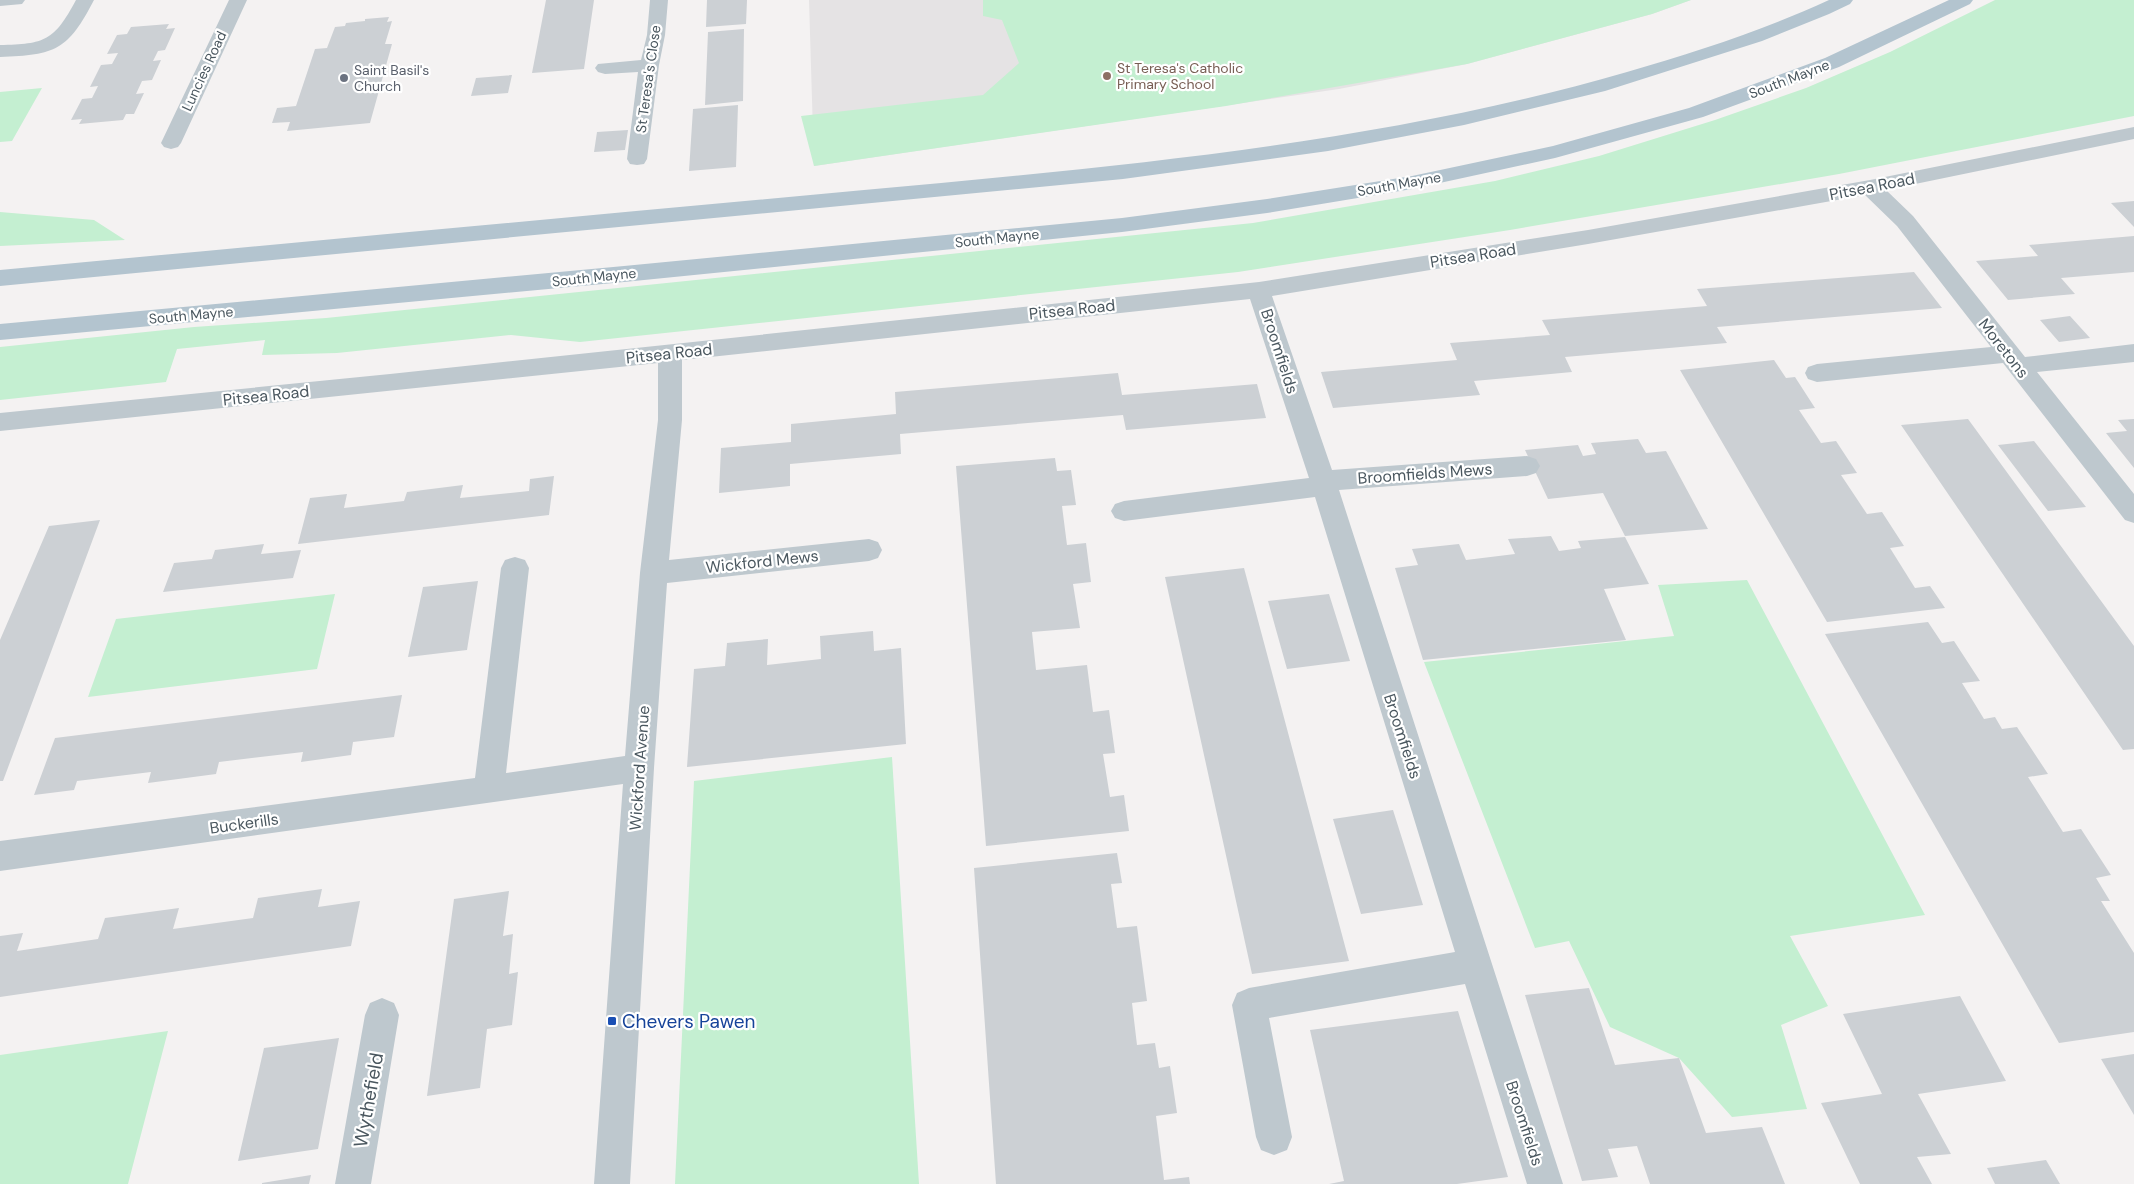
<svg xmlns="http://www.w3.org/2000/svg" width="2134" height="1184" font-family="'DM Sans',sans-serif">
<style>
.education{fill:#e5e3e4}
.green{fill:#c4efd1}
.building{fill:#ccd0d4}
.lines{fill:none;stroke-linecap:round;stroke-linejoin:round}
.street{fill:#bec8ce;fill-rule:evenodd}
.primary{fill:#b3c4cf;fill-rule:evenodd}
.education-dot{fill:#8d6e63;stroke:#fff;stroke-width:2}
.worship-dot{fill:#6b7280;stroke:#fff;stroke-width:2}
.transit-dot{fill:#1a4fb4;stroke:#fff;stroke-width:2}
.labels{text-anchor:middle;stroke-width:4.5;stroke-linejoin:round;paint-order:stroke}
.far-education-label{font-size:14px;fill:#785e54;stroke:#fff;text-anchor:start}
.far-worship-label{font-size:14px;fill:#5b616d;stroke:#fff;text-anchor:start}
.far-street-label{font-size:14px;fill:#4a575f;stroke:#fff}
.street-label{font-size:16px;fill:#4a575f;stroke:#fff}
.near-transit-label{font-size:19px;fill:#164399;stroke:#fff;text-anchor:start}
.near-street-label{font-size:19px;fill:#4a575f;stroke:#fff}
</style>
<rect width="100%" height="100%" fill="#f4f2f2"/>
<path class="education" d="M809,0h882l-39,14 -185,50 -128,25 -525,77z"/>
<path class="green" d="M983,0h708l-39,14 -185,50 -241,42 -412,60 -13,-50 182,-21 36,-32 -17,-43 -19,-4z
M1995,0h139v116l-295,58 -329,56 -272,42 -658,70 -69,-7 -174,18 -75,2 3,-15 -88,9 -11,33 -166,18v-53l194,-20 132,-9 927,-95 242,-42 104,-25 116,-36 91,-32 84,-36z
M42,88l-30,53 -12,1v-50z
M0,212l94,8 31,20 -125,6z
M1747,580l178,335 -135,21 38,70 -47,19 26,84 -75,8 -53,-59 -69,-31 -41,-86 -34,7 -111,-286 250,-26 -16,-51z
M335,594l-18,75 -229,28 28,-78z
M892,757l27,427h-244l19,-403z
M168,1031l-40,153h-128v-129z"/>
<path class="building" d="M546,0h48l-10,69 -52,4z
M707,0h40l-1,24 -40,3z
M389,17l-2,5 5,-1 -7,23h7l-22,79 -83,8 3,-9 -18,1 5,-15 19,-2 19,-57 12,-1 8,-21 10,-1 1,-3 19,-2v-2z
M169,24l-3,5 9,-1 -10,22 -7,1 -5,10 8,-1 -9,20 -10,1 -6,13 8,-1 -10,21h-8l-3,6 -44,4 3,-5 -11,1 11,-21 10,-1 6,-12 -8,1 11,-22 11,-1 6,-11 -11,1 10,-19 10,-1 4,-7z
M744,29l-1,72 -38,4 3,-73z
M512,75l-4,18 -37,3 5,-18z
M738,105l-2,62 -47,4 4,-62z
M628,130l-3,20 -31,2 3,-20z
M2134,201v26l-23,-24z
M2134,236v36l-73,6 14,16 -67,6 -32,-39 62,-5 -9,-11z
M1914,272l28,36 -225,19 10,16 -162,14 7,15 -98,9 6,14 -147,13 -12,-36 136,-12 -7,-17 100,-8 -8,-15 165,-14 -10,-17z
M2070,316l20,22 -31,4 -19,-22z
M1774,360l12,18 9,-1 20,31 -16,2 22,33 15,-2 21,32 -16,2 26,39 15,-2 22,34 -14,2 25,40 15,-2 15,22 -118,14 -147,-252z
M1118,373l4,22 135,-11 9,34 -140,12 -3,-15 -223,19 1,20 -111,10v22l-71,7 2,-45 70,-6v-18l105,-10 -1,-22z
M1968,419l166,227v103l-11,1 -222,-325z
M2134,419v49l-28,-35 21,-2 -9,-11z
M1638,439l8,14 20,-2 42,78 -83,7 -22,-43 -55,6 -23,-49 53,-5 5,11 13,-2 -5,-11z
M2034,441l52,66 -38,4 -50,-66z
M1055,458l2,13 14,-1 5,35 -14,1 5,39 19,-2 5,39 -18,2 7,44 -48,4 4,38 51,-5 6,47 16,-2 6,43 -12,1 7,43 14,-2 5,36 -143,15 -30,-380z
M554,476l-5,39 -251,29 12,-46 37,-4 -3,14 60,-7 3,-9 56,-7 -3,13 69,-7 1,-12z
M100,520l-97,261h-3v-141l49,-114z
M1551,536l8,15 22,-3 -3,-7 47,-4 24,47 -45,5 22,51 -203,20 -28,-92 23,-3 -6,-16 47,-5 7,16 49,-6 -7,-15z
M264,544l-3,10 40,-4 -8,28 -130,14 11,-29 38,-4 3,-9z
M1244,568l105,393 -97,13 -87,-397z
M478,581l-11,69 -59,7 15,-70z
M1329,594l21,67 -63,8 -19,-68z
M1928,622l14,21 12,-2 26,40 -18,2 22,36 11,-2 7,12 15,-2 31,47 -20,3 35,55 18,-3 30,46 -15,3 14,23h-9l33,52v79l-75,11 -234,-409z
M873,631l1,20 27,-3 5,96 -219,23 7,-98 31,-3 2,-23 41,-4 -1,26 54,-6 -1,-23z
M402,695l-8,42 -41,5 -2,13 -50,7 2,-10 -84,10 -3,12 -68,9 3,-11 -74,9 -3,9 -40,5 21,-57z
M1393,810l30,95 -62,9 -28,-95z
M1117,853l5,30 -11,1 6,44 20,-2 10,75 -15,2 5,42 18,-2 4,25 11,-2 7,47 -21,3 8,64 25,-3 1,7h-194l-22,-316z
M322,889l-4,18 42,-6 -9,45 -351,51v-61l23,-3 -6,18 81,-12 7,-21 74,-10 -6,21 80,-11 5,-20z
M509,891l-6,45 10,-2 -4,40 9,-2 -6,53 -25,4 -7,59 -53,8 27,-197z
M1589,988l26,77 64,-7 27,75 56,-6 23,57h-135l-13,-38 -29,3 10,28 -36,4 -57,-186z
M1960,996l46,85 -88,13 33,60 -34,3 15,27h-72l-39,-81 61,-9 -39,-80z
M1458,1011l50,166 -51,7h-128l15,-3 -34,-151z
M339,1038l-21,111 -80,12 26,-113z
M2134,1054v61l-33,-56z
M2046,1160l14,24h-65l-8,-16z
M311,1175l-2,9h-47v-1z"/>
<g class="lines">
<path class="street" d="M0,0h25l-3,4 -22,2z
M76,0h18c-26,50 -38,55 -94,57v-12c45,-1 54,-4 76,-45z
M229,0h18l-66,143 -3,4 -7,2 -7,-2 -3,-4z
M650,0h18l-3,35 -6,30 -12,94 -3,5 -7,1 -7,-1 -3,-5 11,-87 -33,2 -7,-2 -3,-4 3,-4 43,-4 6,-25z
M2134,127v12l-248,51 27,26 112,141 109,-13v18l-97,10 97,122v29l-9,-3 -122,-157 -186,19 -9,-3 -3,-6 3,-6 9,-3 174,-17 -94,-121 -32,-31 -277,49 -316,52 60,174 195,-14 9,3 4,7 -4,7 -9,3 -188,14 224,694h-36l-62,-200 -196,34 23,119 -5,13 -13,5 -13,-5 -5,-13 -24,-132 5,-12 12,-5 206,-36 -140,-455 -191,24 -9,-3 -4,-7 4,-7 9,-3 185,-23 -59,-179 -568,61v60l-13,140 200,-21 9,3 4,8 -4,8 -9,3 -202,22 -13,185 -24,416h-36l29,-400 -623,87v-30l475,-63 26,-210 4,-8 10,-3 10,3 4,8 -23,205 119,-17 15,-183 18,-153v-57l-658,68v-18l390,-39 869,-92 329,-52 282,-50z
M382,998l12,5 5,12 -28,169h-36l30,-169 5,-12z"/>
<path class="primary" d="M1829,0h24l-3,4 -21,10 -67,27 -157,50 -141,34 -136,26 -205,28 -1123,107v-16c288,-27 576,-53 864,-80 257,-24 514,-46 763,-118 69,-20 137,-42 202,-72z
M1949,0h24l-3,4 -131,63 -136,50 -148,41 -143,31 -145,24 -145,19 -498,50 -624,58v-16l624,-58 498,-48 145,-19 145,-23 141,-30 136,-38 136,-50z"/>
</g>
<circle class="education-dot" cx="1107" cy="76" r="5"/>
<circle class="worship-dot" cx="344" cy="78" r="5"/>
<rect class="transit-dot" x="607" y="1016" width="10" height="10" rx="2.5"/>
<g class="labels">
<g class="far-education-label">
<text x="1117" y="73">St Teresa's Catholic<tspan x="1117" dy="16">Primary School</tspan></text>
</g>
<g class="far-worship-label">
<text x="354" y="75">Saint Basil's<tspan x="354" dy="16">Church</tspan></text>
</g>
<g class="far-street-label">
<text transform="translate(204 71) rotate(-65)" y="5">Luncies Road</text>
<text transform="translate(648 79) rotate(-82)" y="5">St Teresa's Close</text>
<text transform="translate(1789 79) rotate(-21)" y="5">South Mayne</text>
<text transform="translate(1399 184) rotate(-10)" y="5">South Mayne</text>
<text transform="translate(997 238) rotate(-6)" y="5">South Mayne</text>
<text transform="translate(594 277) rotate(-6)" y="5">South Mayne</text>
<text transform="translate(191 315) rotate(-5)" y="5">South Mayne</text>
</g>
<g class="street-label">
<text transform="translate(1872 186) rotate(-11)" y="6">Pitsea Road</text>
<text transform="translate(1473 255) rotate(-9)" y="6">Pitsea Road</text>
<text transform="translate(1072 309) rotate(-6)" y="6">Pitsea Road</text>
<text transform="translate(2004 348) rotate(52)" y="6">Moretons</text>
<text transform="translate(1280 351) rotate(72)" y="6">Broomfields</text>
<text transform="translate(669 353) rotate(-6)" y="6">Pitsea Road</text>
<text transform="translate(266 395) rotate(-6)" y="6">Pitsea Road</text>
<text transform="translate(1425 473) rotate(-4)" y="6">Broomfields Mews</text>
<text transform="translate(762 561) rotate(-6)" y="6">Wickford Mews</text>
<text transform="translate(1403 736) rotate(72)" y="6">Broomfields</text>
<text transform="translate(639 768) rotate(-86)" y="6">Wickford Avenue</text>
<text transform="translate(244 823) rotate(-8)" y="6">Buckerills</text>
<text transform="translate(1525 1123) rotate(72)" y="6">Broomfields</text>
</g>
<g class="near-transit-label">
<text x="622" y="1028">Chevers Pawen</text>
</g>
<g class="near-street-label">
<text transform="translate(368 1100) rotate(-80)" y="7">Wythefield</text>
</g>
</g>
</svg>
